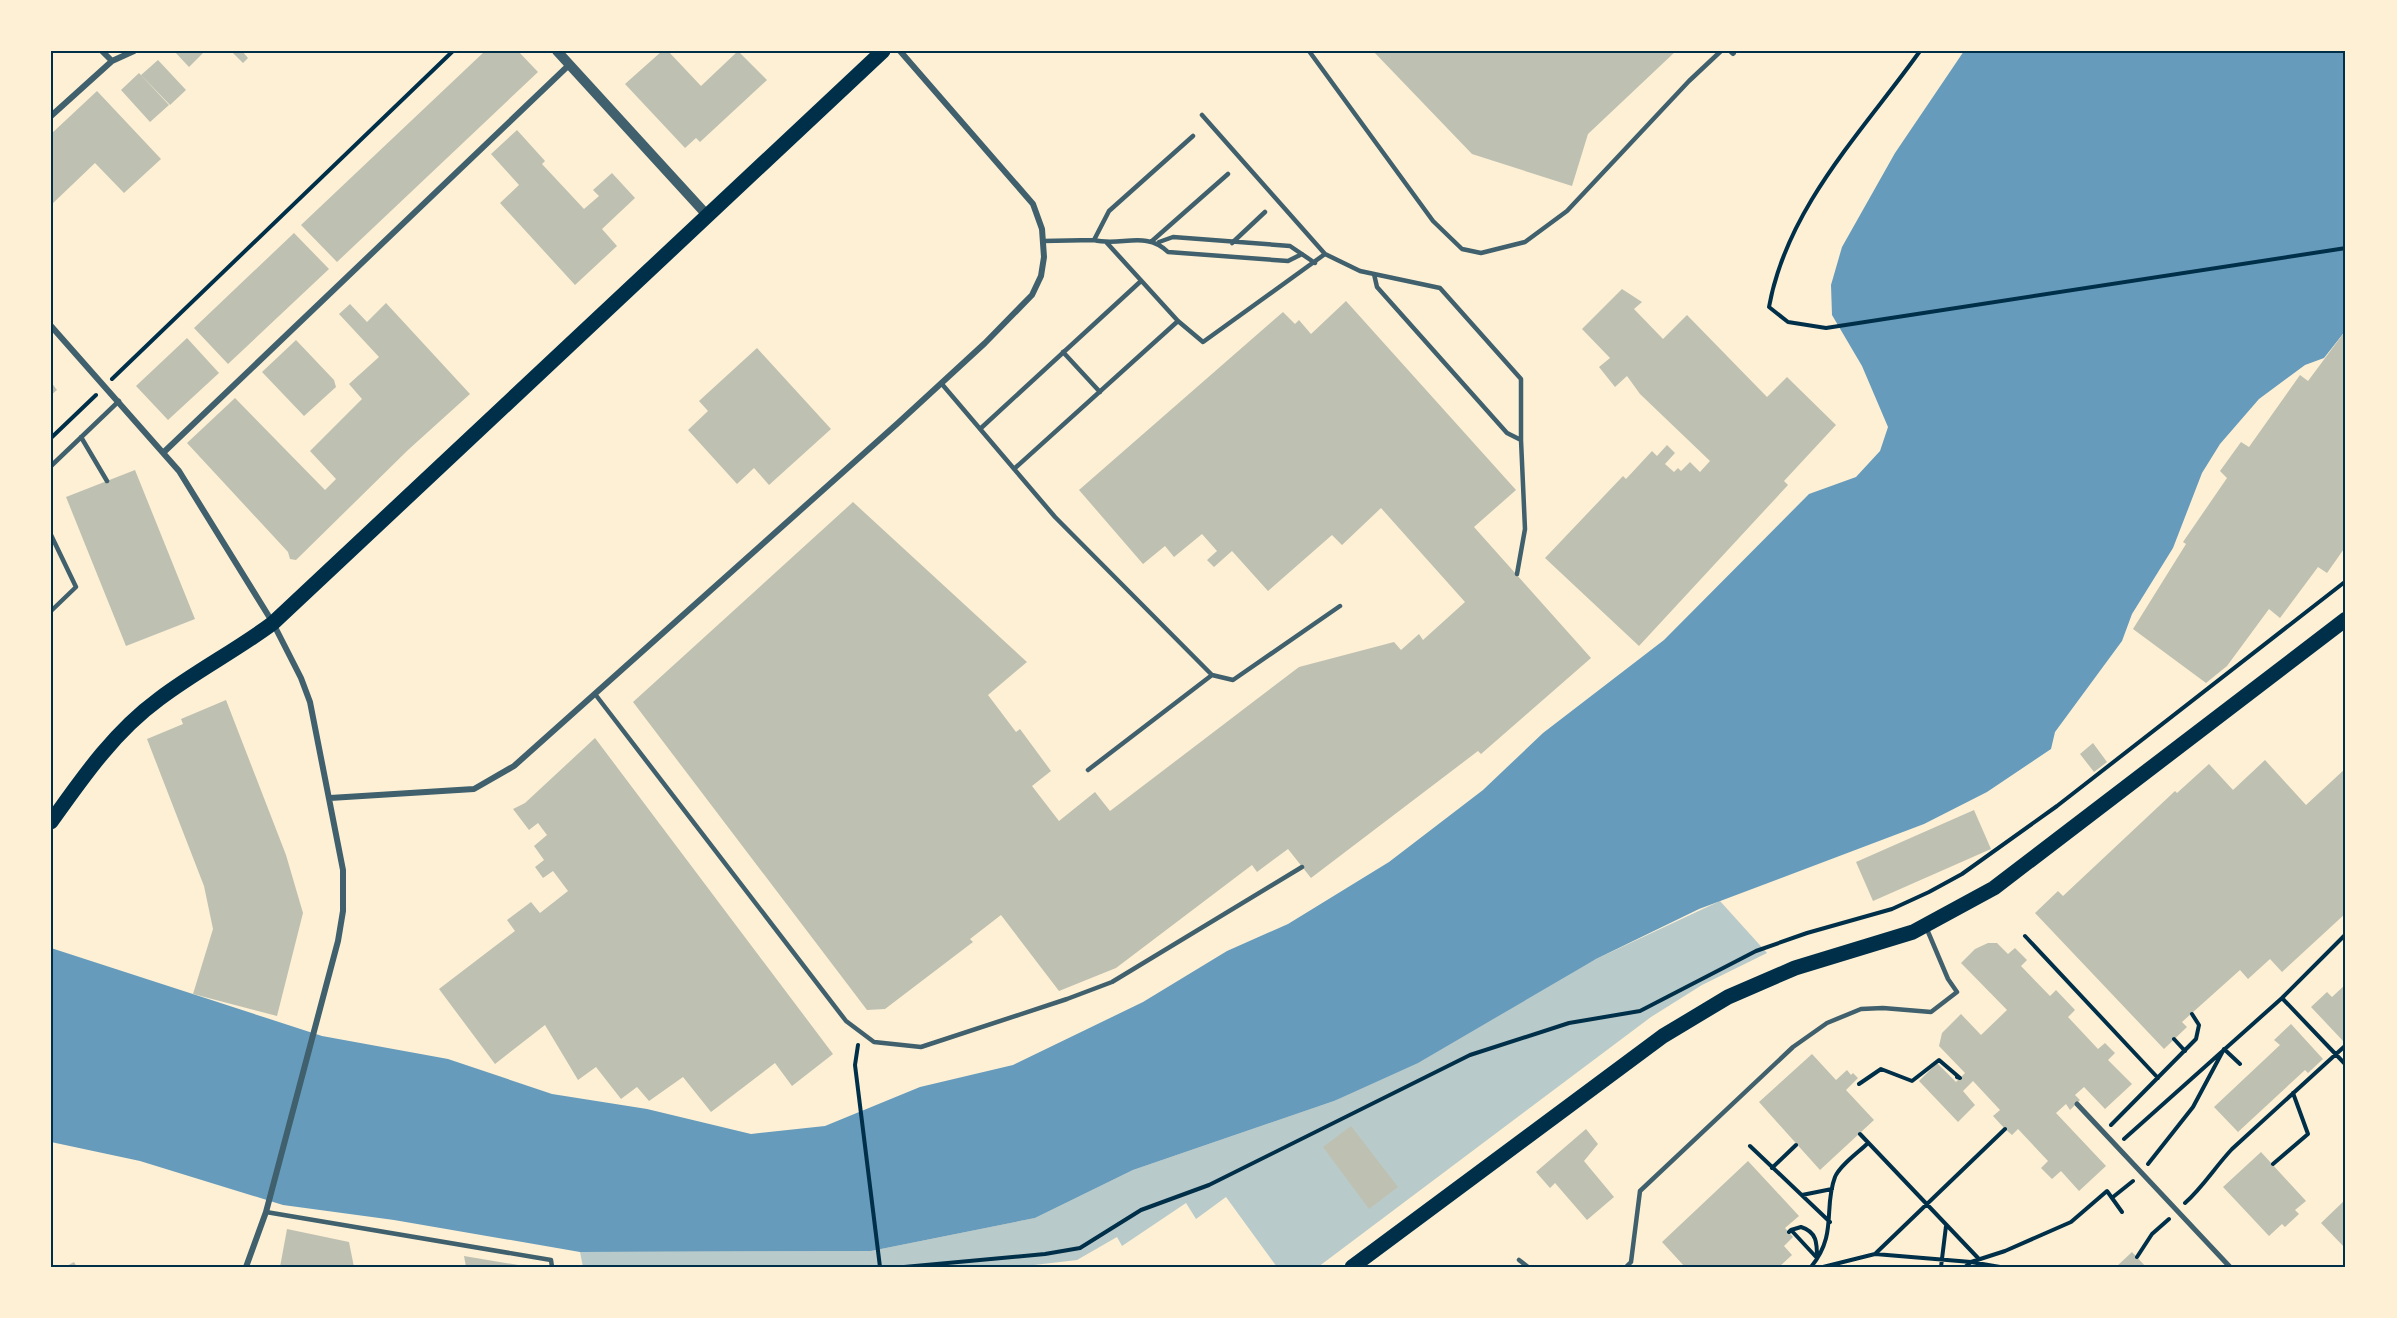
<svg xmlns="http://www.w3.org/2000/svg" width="2397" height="1318" font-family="'PT Serif',serif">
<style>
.green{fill:#b9caca}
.water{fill:#669bbc}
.building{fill:#bec0b2}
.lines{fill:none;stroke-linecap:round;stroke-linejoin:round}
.path{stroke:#003049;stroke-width:4}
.service{stroke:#3f606c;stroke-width:4.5}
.pedestrian{stroke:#3f606c;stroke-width:5}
.minor{stroke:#3f606c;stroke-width:6}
.tertiary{stroke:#3f606c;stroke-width:10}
.primary{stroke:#003049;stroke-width:15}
.neatline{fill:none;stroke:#003049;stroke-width:2}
</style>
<rect width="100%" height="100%" fill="#fdf0d5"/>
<path class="green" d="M1720,901l47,52 -65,32 -51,32 -333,250h-41l-51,-70 -30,22 -10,-16 -64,43 -5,-9 -40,23 -60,7h-434l-3,-15 291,-1 164,-33 98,-48 201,-69 262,-142z"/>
<path class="water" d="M1964,51h382v279l-22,28 -19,7 -46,34 -39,45 -18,29 -29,75 -41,66 -10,27 -67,91 -4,17 -64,43 -63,32 -225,85 -103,50 -178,104 -84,38 -201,69 -98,48 -164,33 -291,1 -186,-32 -111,-15 -143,-44 -89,-19v-194l271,88 126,23 104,35 95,15 104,25 74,-8 95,-39 93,-22 130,-63 84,-51 61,-27 101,-62 94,-72 60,-57 121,-93 145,-146 47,-17 24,-26 8,-24 -26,-61 -30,-51 -1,-30 11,-38 53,-94z"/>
<path class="building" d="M174,51h27l2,2 -14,14z
M231,51h11l6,7 -5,5z
M485,51h33l20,21 -201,190 -36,-37z
M662,51h6l33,35 37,-35 29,29 -67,62 -4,-4 -11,10 -60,-64z
M1373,51h303l-88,83 -16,52 -100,-32z
M158,60l28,30 -16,15 -29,-30z
M139,73l30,32 -19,17 -29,-32z
M97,91l64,68 -37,34 -29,-30 -44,42v-71z
M517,130l28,31 -3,3 42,45 15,-13 -6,-6 19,-17 23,25 -33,31 15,17 -42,39 -75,-82 19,-18 -28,-31z
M294,233l35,36 -101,95 -34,-36z
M1622,289l20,13 -8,7 29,30 24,-24 80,82 20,-20 49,48 -52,56 4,4 -149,161 -94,-88 78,-82 3,3 26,-28 5,5 10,-11 8,8 -10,11 9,8 4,-4 3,3 9,-9 10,10 10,-11 -70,-67 -13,-18 -12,11 -16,-20 11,-9 -28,-29z
M1346,301l170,189 -42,37 117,131 -110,96 -3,-3 -167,127 -23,-29 -31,23 -5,-7 -136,103 -57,23 -58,-76 -31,24 3,3 -88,67 -18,1 -234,-308 220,-200 174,160 -39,33 28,37 4,-3 31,42 -19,15 27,35 36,-29 15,19 189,-144 95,-25 7,8 18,-16 4,6 42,-38 -84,-94 -39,37 -10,-10 -64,56 -36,-40 -18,16 -7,-7 10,-9 -15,-17 -28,23 -9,-11 -22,18 -64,-74 204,-178 12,12 4,-4 12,14z
M386,303l84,91 -62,56 -112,110 -6,-1 -2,-7 -101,-109 48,-45 90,92 11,-11 -26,-28 52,-52 -13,-15 30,-27 -40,-43 11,-10 17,18z
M2346,330v216l-19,27 -9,-6 -38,51 -11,-9 -42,57 -21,17 -73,-54 53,-85 -3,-2 44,-64 -7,-7 21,-29 8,5 51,-72 8,6z
M187,338l32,35 -51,47 -32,-34z
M296,340l38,40 2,7 -32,29 -42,-44z
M757,348l74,81 -62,56 -15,-17 -17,16 -49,-54 20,-19 -9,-10z
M51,382l6,8 -6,5z
M135,470l60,149 -69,27 -60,-149z
M226,700l60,155 17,58 -26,103 -84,-22 20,-65 -9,-43 -57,-147 36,-15 -2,-5z
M595,738l238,316 -41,32 -17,-23 -64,49 -28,-35 -34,24 -12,-14 -16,12 -25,-32 -18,13 -33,-55 -50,39 -56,-75 76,-58 -8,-11 24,-18 9,11 28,-22 -15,-20 -10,7 -8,-11 9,-7 -10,-14 13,-11 -9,-12 -9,7 -16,-21 12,-6z
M2093,743l14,19 -13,10 -14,-18z
M2265,760l41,45 40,-37v145l-64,59 -12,-13 -22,20 -8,-9 -58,52 5,5 -23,22 -129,-136 23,-22 5,5 112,-105 2,2 32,-29 24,26z
M1974,810l17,39 -118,52 -17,-39z
M1988,943h9l11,11 7,-6 12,12 -6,6 29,30 6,-6 19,20 -7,7 30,32 7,-6 10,10 -7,7 24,24 -27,25 -21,-22 -9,8 5,5 -10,10 -4,-6 -10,9 50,53 -27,25 -18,-20 -9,8 -11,-11 7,-7 -30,-32 -6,6 -7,-6 -12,-13 7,-6 -27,-29 -10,10 12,14 -17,17 -39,-41 18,-18 19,19 9,-9 -26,-27 3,-13 19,-19 20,21 26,-25 -46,-47 14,-14z
M2346,984v56l-2,2 -33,-35 16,-15 5,5z
M2291,1024l32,35 -15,14 -3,-3 -67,62 -24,-25 66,-62 -6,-5z
M1812,1054l24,26 11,-10 4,5 2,-2 5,5 -12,12 28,30 -54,50 -61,-68z
M1351,1126l47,61 -29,22 -46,-62z
M1586,1129l12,15 -14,17 30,36 -27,23 -32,-37 -5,5 -14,-16z
M2261,1152l45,49 -11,9 4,4 -14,13 -3,-3 -13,12 -46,-49z
M1748,1161l51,55 -14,12 8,9 -9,9 8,9 -13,12h-94l-23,-25z
M2346,1199v50l-25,-26z
M287,1229l62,13 5,25h-74z
M2132,1252l14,15h-30z
M464,1256l60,10v1h-58z
M74,1262l3,5h-12z"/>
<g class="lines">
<path class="path" d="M1920,51c-57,80 -133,156 -151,256l19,15 38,6 520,-80
M112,379l341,-328
M51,438l45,-43
M2025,936l133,142
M2282,998l64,67
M2174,1039l11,12
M858,1045l-3,20 25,202
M1859,1084l22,-15 31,12 27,-21 21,18 -3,-1
M2111,1125l85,-86 3,-14 -7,-11
M1860,1134l118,124
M2124,1139l158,-141 64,-64
M1750,1146l80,76
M2148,1164l45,-57 31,-58 16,15
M2273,1164l35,-30 -15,-41
M1772,1168l24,-23
M1802,1195l30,-6
M2113,1197l20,-16
M2185,1203c18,-16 30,-36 47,-54l114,-104
M1791,1230l10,-3c16,5 16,16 16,31
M1789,1232l2,-2 26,28
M1876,1253l129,-124
M2137,1257l15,-23 17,-15
M904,1267l141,-13 35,-6 61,-38 68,-25 261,-130 99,-32 71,-12 116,-60 51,-18 85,-24 37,-17 33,-18 95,-68 289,-225
M1811,1267c27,-33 12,-59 24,-90 5,-12 24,-25 33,-34
M1823,1267l52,-13 96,8 34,-11 66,-29 36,-31 15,21
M1941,1267l5,-41
M1965,1267l6,-5 29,5"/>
<path class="service" d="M1309,51l124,170 29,28 19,4 44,-11 42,-31 122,-130 32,-30
M1202,115l123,139 35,17 80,17 81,91v61l-14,-7 -130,-146 -3,-13
M1094,240c26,7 52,-10 74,12l120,9 14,-7
M1043,241l51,-1 15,-29 84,-75
M1152,241l76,-67
M1159,242l14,-5 117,9 25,17
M1107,243l71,78 25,21 122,-88
M1232,243l33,-31
M1063,352l37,40
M941,383l114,134 157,158 21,5 107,-74
M980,429l161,-148
M81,437l26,44
M51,466l68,-65
M1014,469l164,-148
M51,535l25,52 -25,24
M1517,574l8,-45 -4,-89
M595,694l251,327 28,21 47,5 146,-48 45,-17 190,-115
M1088,770l124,-95
M266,1212l285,48 1,7
M1519,1260l9,7
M1626,1267l5,-5 9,-71 153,-144 34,-24 34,-14 22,-1 48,4 26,-20 -9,-13 -22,-52"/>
<path class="pedestrian" d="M2077,1104l153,163"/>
<path class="minor" d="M102,51l10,10
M1731,51l2,2
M51,116l61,-55 22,-10
M51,326l128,145 94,152 28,55 9,24 33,168v41l-5,30 -72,271 -20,55
M164,452l406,-388
M330,798l144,-9 40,-23 384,-343 87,-80 47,-48 9,-19 3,-19 -2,-28 -9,-25 -133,-153"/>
<path class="tertiary" d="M557,51l149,163"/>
<path class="primary" d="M51,822c32,-45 63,-90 108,-123 37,-28 78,-49 114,-76l610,-572
M1352,1267l311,-231 65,-39 67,-29 118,-36 81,-44 352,-269"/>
</g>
<rect width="2397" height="1318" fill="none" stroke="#fdf0d5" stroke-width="105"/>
<rect x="52" y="52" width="2292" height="1214" class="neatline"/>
</svg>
